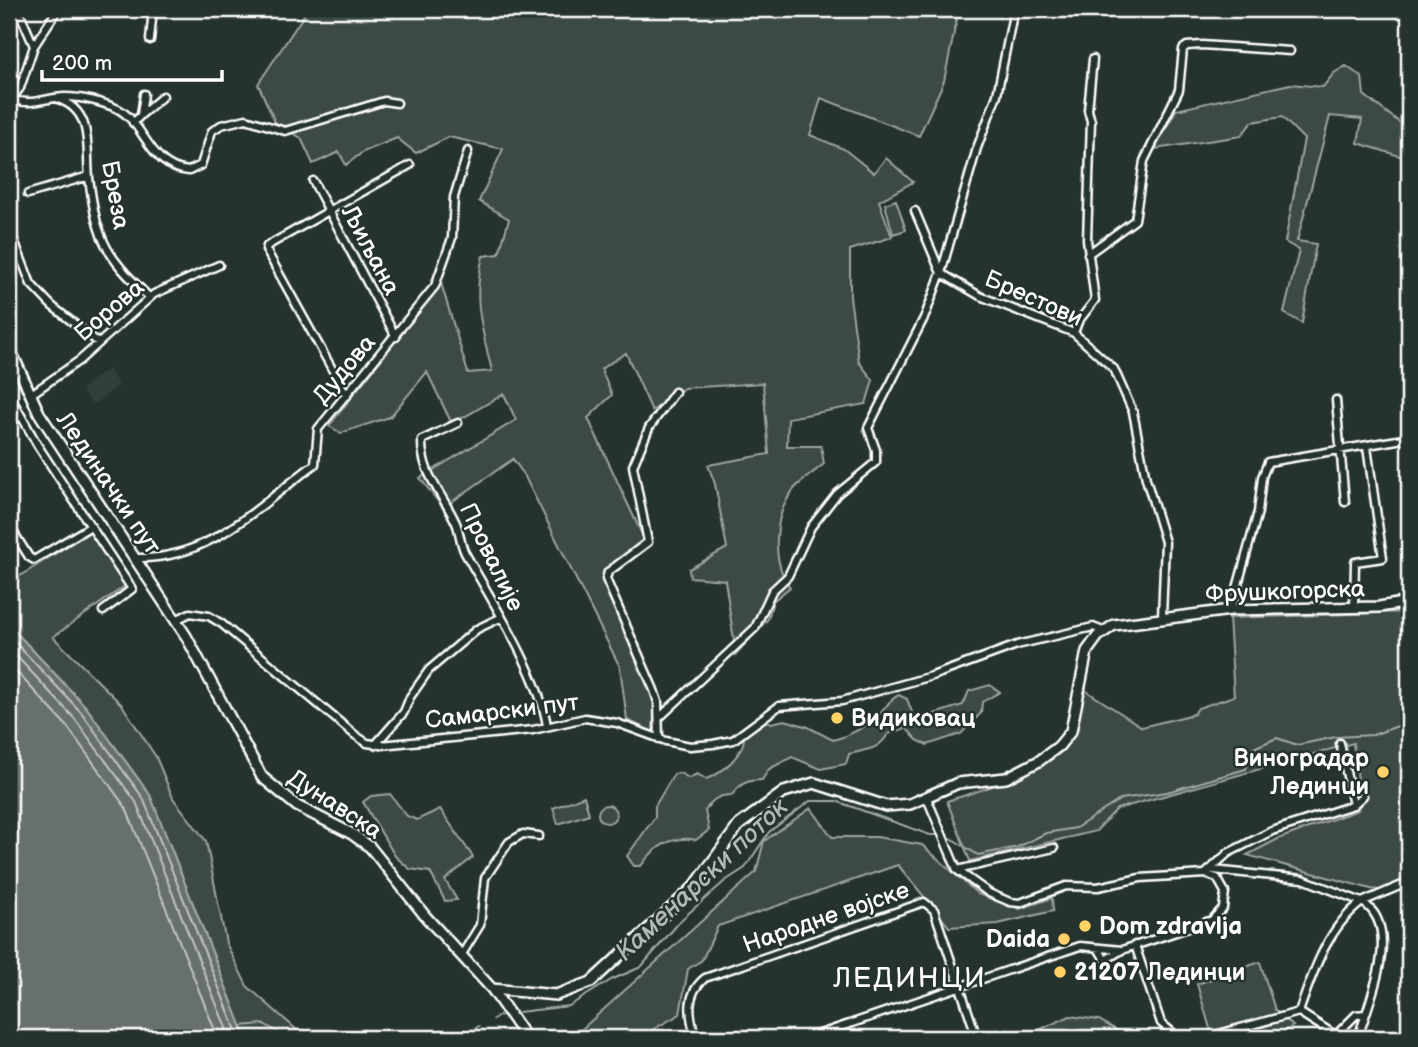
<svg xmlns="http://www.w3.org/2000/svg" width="1418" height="1047" font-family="'Balsamiq Sans',sans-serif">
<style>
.built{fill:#333f3a}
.green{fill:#3e4944;stroke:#9ea4a2;stroke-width:2}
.water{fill:#67706c;stroke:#a4a9a7;stroke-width:2}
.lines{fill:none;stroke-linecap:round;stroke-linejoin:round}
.shore{stroke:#c2c6c4;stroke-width:2}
.stream{stroke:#a4a9a7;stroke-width:2}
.street-casing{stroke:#fff;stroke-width:11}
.secondary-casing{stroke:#fff;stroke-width:14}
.street{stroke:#26332d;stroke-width:6}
.secondary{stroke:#26332d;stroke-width:9}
.poi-dot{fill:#ffd166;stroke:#26332d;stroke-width:2.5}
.labels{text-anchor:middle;stroke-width:5;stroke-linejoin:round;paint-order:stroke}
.street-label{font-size:24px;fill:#fff;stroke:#26332d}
.poi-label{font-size:24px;font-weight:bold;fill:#fff;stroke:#26332d;text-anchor:start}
.water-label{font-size:26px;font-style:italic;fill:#b3b8b6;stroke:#26332d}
.quarter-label{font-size:28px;letter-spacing:2px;fill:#fff;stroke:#26332d}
</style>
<rect width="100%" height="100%" fill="#26332d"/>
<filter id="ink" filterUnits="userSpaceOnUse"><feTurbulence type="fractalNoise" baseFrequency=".0143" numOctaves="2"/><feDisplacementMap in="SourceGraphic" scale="14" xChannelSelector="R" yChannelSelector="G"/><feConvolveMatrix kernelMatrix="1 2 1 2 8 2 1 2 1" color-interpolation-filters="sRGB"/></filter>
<g filter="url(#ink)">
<path class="built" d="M108,369l11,16 -27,20 -11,-16z"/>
<path class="green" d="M308,9h651l-15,72 -25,55 -98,-38 -11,37 34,14 30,24 12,-15 27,24 -34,19 13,36 -42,13v47l9,65 14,18 -7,24 -78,14 -1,28h34l3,18c-10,8 -22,16 -30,25 -21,26 -23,72 -4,98l-17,14 -5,18 -32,35 -11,-74 -35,-3 -1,-8 38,-21 -12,-64 -7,-19 61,-11 -6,-71 -79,5 -32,23 -26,-58 -25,16 11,26 -24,23 57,123 -36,33 2,23 44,103 -2,32 -26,-12 -7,-53 -96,-192 -11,-16 -70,49 -23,-30 96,-58 -12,-26 -52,30 -25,-52 -37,45 -49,16 -12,-7 112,-143 27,90 24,-2c-10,-43 -20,-71 -9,-115l16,-2 10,-35 -30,-18 24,-52 -54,-12 -33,16 -19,-15 -34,14 -17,13 -7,-13 -26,12 -12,-26 -26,-16 -17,-38z
M1346,66l16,11 2,18 35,27 10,2v35l-51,-16 4,-24 -32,-3 -33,125 19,3 -14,79 -18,-10 15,-63 -14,-8 19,-103 -22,-22 -30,5 -11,14 -86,13 21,-39 114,-26 33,3 11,-14z
M896,200l10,30 -13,4 -8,-30z
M96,528l36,53 -79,56 69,68 34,52 17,41 33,43 20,102 21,43 59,52h-60l-96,-243 -64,-88 -77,-82v-42z
M1409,612v267l-15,13 -23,-3 -124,-34 31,-16 80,-29 3,-9 -8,-58 -236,66 -21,22 -126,30 -23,-60c33,-11 90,-26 115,-50 15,-16 18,-40 23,-61l57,37 52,-13 4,-6 36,-12 -5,-78z
M990,685l10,7 -18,10 -1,11 -20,21 -34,11 -10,-5 -11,-12 -18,6c-10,17 -21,15 -39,20l-3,10 -25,5 -29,-12 -23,12 -7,11c-15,0 -21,3 -30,15 -13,0 -20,4 -27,16l4,19 -13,10c-24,-5 -41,6 -55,26h-7l-7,-10 28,-39v-11l19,-32 6,-1 9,5 8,-4 9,5c16,-5 39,-26 38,-43l23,-15 4,2 14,-3 23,7 25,13c16,-4 34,-14 46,-25 8,-8 9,-15 20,-20l8,4 8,21 48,-15 6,-14z
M390,794l17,22 10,4 23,-11 33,48 -28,23 12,20 -12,1 -15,-29 -20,-3 -15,-13 -32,-54 8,-6z
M584,796l5,18 -31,10 -5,-16z
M598 814a9 9 0 1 1 18 0a9 9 0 1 1-18 0Z
M811,808l21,29h45l45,8 56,49 42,15 32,-11 1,13 -55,13 -49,3 -51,-62 -180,61 -16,34 -14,9 -8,45 -42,24h-66l184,-166 8,-31z
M1260,962l15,48 18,16 -19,12h-85l22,-6 -14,-48z
M1070,1016l29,4 31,18h-109z"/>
<path class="water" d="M9,625l77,82 64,88 96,243h-237z"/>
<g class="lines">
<path class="shore" d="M9,636l72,76 62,86 96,240
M9,648l65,70 62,84 94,236
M9,664l57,61 60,83 92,230"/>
<path class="stream" d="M946,835l32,20 40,-8 28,-14 30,-5 45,-29 46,-7 79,-23 5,-20 26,-11 20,7 39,-8 37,-2 36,-13
M519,1012l50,-6 42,-26 30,-13 41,-48 43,-38 20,-13 24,-36 41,-31h26l94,34h11
M493,1019l9,-5
M241,1026l23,-2 17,10 19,4
M462,1038l17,-12"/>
<defs>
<path id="street" d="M18,9l16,37
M150,40l3,-31
M12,99c18,8 35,-2 53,-2 17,0 38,5 53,12 27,14 31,59 71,62l12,-6 11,-34 9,-6 25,-6 39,12 99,-30 13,2
M58,99c36,12 28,49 31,79 3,22 6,45 15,64 10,22 29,39 45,55
M11,100l9,-12 14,-42 24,-37
M142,114l21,-18
M133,123l8,-8 3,-21
M313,181l83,156
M28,194l61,-18
M915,211l26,62 39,23 94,37 40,36 19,43 13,67 19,63 -3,75
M10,230l21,54 21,22 47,37
M1088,254l47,-34 9,-59 35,-71 4,-41 4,-3 15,-1 88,6
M1074,333l4,-11 17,-22 -8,-60 4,-119 -3,-11 5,-51
M9,394l29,52 94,143 -29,22
M30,395l50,-35 74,-66 65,-29
M347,396l-81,-146 1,-4 143,-81
M1336,400l9,102
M9,423l12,-7
M458,423l-36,17c-1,34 21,54 34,83 4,9 4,21 9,30 26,46 75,123 82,173
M9,525l20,32 5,3 57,-34
M137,558c73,2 122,-53 178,-94l3,-35 117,-143 17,-48 2,-41 14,-46
M1354,608l1,-46 28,-4 -16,-111
M1231,610l27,-98 4,-35 6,-15 141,-24
M176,620l14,-7 19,3 13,8 133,111 12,8 14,2 152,-15 52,-12 32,5 49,18 24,5 23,-2 20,-4 46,-34 63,-5 90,-25 85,-31 76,-18 10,4
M659,718l96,-90 17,-37 16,-15 23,-49 26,-33 39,-32v-12l-8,-22 57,-112 16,-43 36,-125 20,-53 17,-86
M659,739l-1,-37 -4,-12 -48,-111 2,-7 40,-30 -15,-76 16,-38 26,-36
M375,745l29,-33 6,-15 19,-27 48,-41 23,-11
M927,798l30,72 32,23 21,9 10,1 46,-17 32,1 42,-9 65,-4 23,-21 44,-22 81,-26 -13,-62
M1353,805l10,-9
M957,870l97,-22
M1213,870l90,9 59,23
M1135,945l26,78 18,15
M1098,948l7,12 17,-10
M461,956l19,-31 5,-47 24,-36 14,-8 16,2
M1299,1012c14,-40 28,-84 63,-110
M1299,1012l36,23
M1334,1037l22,-22 9,-1
M696,1038c-7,-22 -11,-44 9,-60l219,-76 10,8 43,128
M808,1038l272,-92 42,4 90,-30 11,-12 2,-16 -8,-14 -12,-4
M1204,1038l95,-26
M1358,1038c10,-35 46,-111 4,-136l47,-20
M1406,1038l3,-2"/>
<path id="secondary" d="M9,347l30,66 147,223 76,141 35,29 55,28 18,13 56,70 66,72 34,49
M492,989l64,6 35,-13 103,-95 45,-62 45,-33 30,-9 72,23 24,-2 48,-21 48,-5 33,-17 20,-15 12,-15 16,-80 11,-15 16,-11 117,-15 148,-3 30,-5"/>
</defs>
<use href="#street" class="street-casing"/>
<use href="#secondary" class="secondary-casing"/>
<use href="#street" class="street"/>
<use href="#secondary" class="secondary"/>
</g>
</g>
<g class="poi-dot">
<circle cx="837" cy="718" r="7"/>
<circle cx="1383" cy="772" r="7"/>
<circle cx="1085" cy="926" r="7"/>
<circle cx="1064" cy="939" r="7"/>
<circle cx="1060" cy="972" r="7"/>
</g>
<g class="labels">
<g class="street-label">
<text transform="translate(116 195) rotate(80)" y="8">Бреза</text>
<text transform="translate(371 250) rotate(62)" y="8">Љиљана</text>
<text transform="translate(1034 298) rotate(24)" y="8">Брестови</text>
<text transform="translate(109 310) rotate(-40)" y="8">Борова</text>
<text transform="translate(344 369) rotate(-50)" y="8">Дудова</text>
<text transform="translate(109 483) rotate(56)" y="8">Лединачки пут</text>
<text transform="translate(492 557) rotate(64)" y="8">Провалије</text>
<text transform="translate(1285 591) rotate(-2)" y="8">Фрушкогорска</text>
<text transform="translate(502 711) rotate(-7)" y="8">Самарски пут</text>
<text transform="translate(335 804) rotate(33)" y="8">Дунавска</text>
<text transform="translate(826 917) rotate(-19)" y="8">Народне војске</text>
</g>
<g class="poi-label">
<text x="851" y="726">Видиковац</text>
<text x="1369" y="766" text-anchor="end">Виноградар<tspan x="1369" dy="28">Лединци</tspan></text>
<text x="1099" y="934">Dom zdravlja</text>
<text x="1050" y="947" text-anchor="end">Daida</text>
<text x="1074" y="980">21207 Лединци</text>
</g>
<g class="water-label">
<text transform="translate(701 879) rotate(-43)" y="9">Каменарски поток</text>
</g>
<g class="quarter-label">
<text x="910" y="987">ЛЕДИНЦИ</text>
</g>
</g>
<rect width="1418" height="1047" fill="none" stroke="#26332d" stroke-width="35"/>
<rect x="18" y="18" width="1383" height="1012" fill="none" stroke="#fff" stroke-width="2.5" filter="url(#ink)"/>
<path d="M42 70v10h180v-10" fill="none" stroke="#ffffff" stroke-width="3.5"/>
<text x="52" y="70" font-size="21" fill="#ffffff" stroke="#26332d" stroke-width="5" paint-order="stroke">200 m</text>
</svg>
